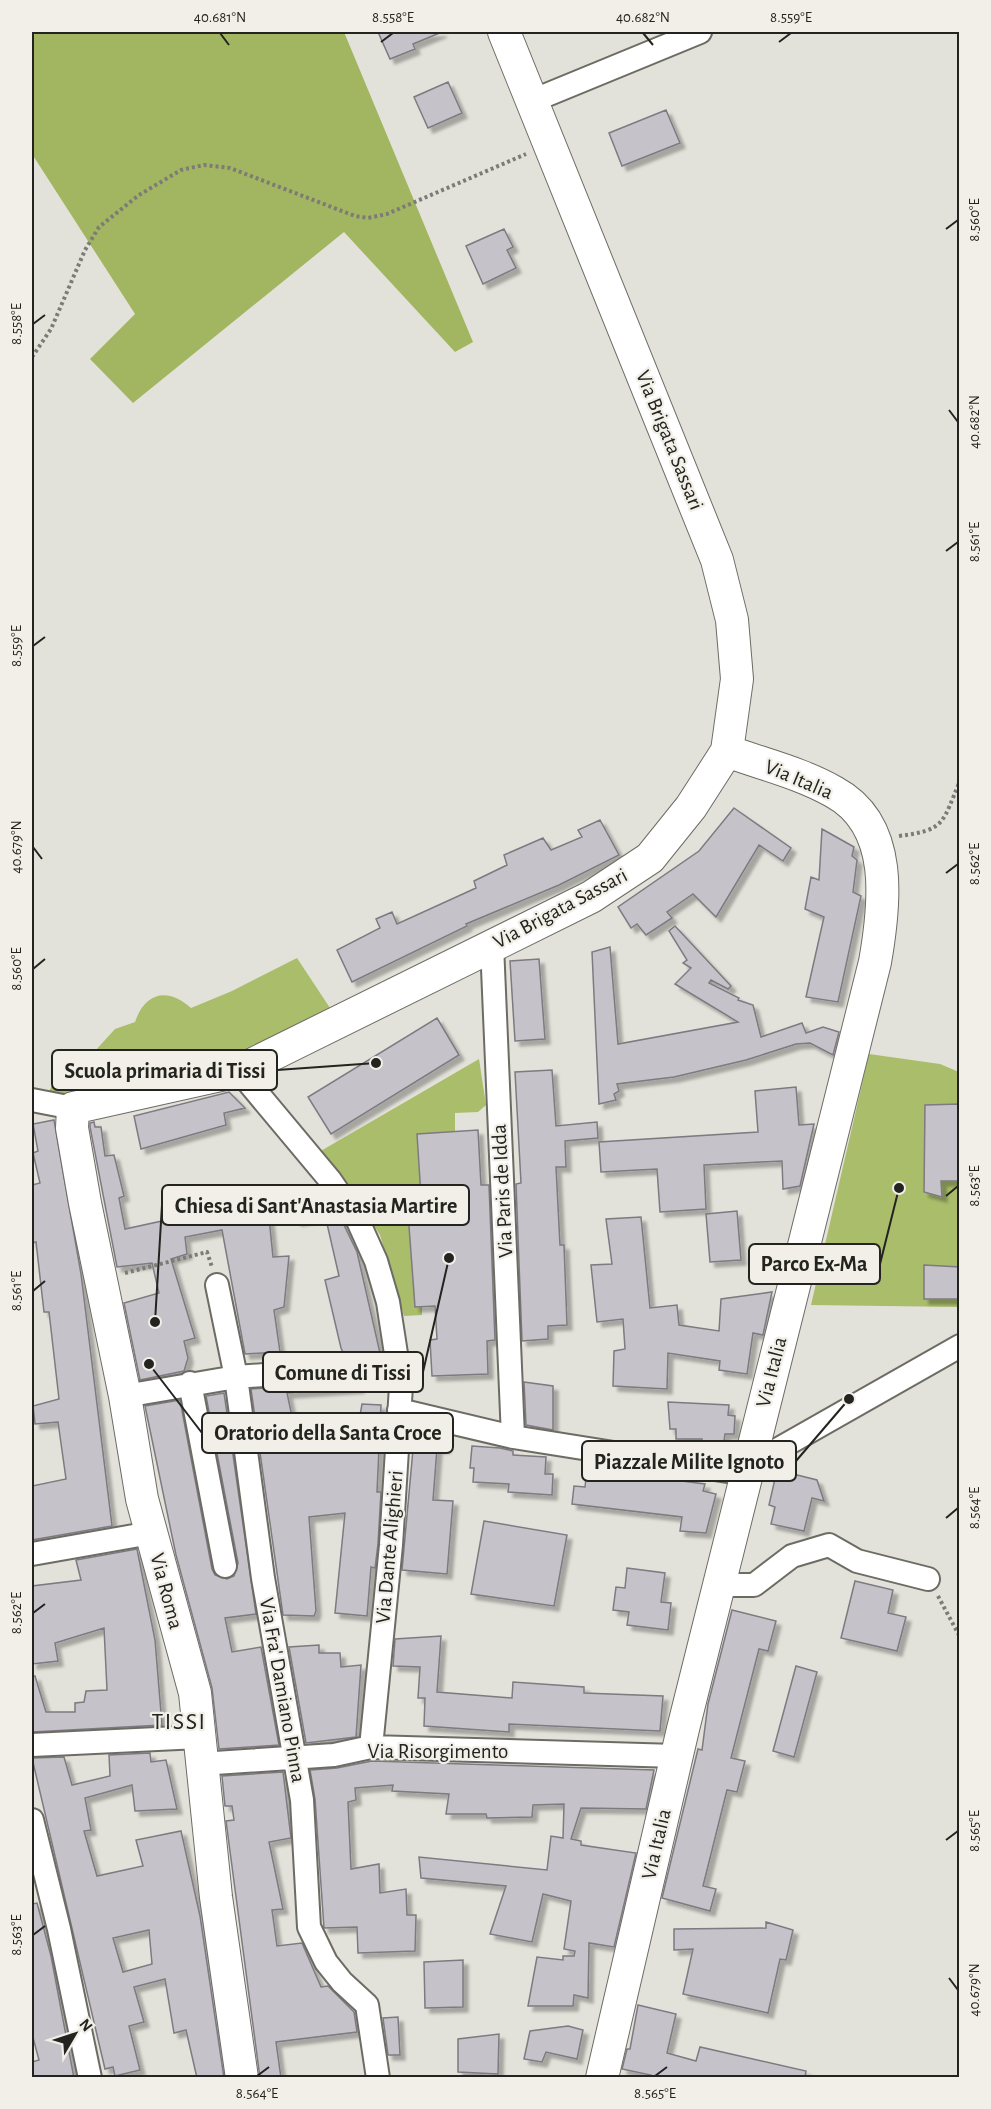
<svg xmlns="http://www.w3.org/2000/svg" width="991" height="2109" font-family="'Alegreya Sans',sans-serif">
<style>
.green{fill:#a9bd6a}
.forest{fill:#a2b661}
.building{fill:#c6c2ca;stroke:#7e7a81;stroke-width:1.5;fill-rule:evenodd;filter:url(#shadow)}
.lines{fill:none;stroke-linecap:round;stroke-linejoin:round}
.street-casing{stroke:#6d6c64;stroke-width:26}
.secondary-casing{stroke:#6d6c64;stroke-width:34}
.path{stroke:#7c7b75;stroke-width:4;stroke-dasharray:3 3;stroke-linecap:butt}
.street{stroke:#fff;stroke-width:22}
.secondary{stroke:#fff;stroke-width:32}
.ticks{fill:none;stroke:#23231f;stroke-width:2}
.labels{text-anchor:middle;stroke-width:4.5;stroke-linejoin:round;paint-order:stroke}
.street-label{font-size:21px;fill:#23231f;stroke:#f1efe7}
.quarter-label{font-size:24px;letter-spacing:1.5px;fill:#23231f;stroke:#f1efe7}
.leader{fill:none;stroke:#23231f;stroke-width:2}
.callout-dot{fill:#23231f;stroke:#f1efe7;stroke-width:2}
.callout{fill:#f1efe7;stroke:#23231f;stroke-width:2}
.callout-label{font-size:22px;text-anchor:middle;font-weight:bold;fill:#23231f}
.neatline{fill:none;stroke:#23231f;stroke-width:2}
.ticks-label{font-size:15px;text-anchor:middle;fill:#23231f}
</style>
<defs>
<filter id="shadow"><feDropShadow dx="5" dy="5" stdDeviation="1.5" flood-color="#0004"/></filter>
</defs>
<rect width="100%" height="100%" fill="#e3e2da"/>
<path class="green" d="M297,958l33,50 -50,25 -7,12 -197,53 -30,-2 6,-10 12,-1 51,-56 20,-7c10,-30 33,-35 56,-14l41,-17z
M869,1054l71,10 19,8v235l-148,-2z
M479,1059l7,46 -8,7 -23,1v19l-33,80 -14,2 7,93h7v8l-18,1 -24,-81 -21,-32 -40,-51z"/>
<path class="forest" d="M38,32h306l129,310 -18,10 -111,-120 -211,171 -43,-44 45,-45 -103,-160v-118z"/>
<path class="building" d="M378,32h64l-29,12 2,5 -25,10z
M448,82l14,31 -34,15 -14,-31z
M666,110l14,33 -58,23 -13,-33z
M504,229l9,18 -6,3 9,18 -33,16 -17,-38z
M734,808l57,40 -8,13 -24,-16 -43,72 -23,-23 -26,18 5,6 -26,17 -9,-11 -6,4 -13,-21 81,-56z
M600,820l19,35 -60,30 -93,39 1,2 -115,56 -15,-32 43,-22 -4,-9 16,-7 5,12 79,-36 -2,-7 33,-16 -3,-10 39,-17 8,12 31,-13 -4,-7z
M822,829l32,18 -2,9 5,4 -4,32 8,4 -23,106 -32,-5 18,-80 -19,-8 6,-32 8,3z
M675,926l56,60 -3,3 -17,-9 -2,3 30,15 -1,2 15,5 8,32 41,-14 4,10 17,-6 16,5 -6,23 -23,-12 -14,1 -50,16 -72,17 -57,7 2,7 -5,3 2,6 -17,4 -7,-152 18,-5 8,97 120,-22 -63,-38 16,-16 -8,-5 4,-3 -18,-29z
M539,959l6,80 -30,2 -5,-80z
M437,1018l22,37 -128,79 -23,-37z
M552,1070l4,56 41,-4 1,16 -33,3 1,26h-10l4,78h4l3,80 -19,1v13l-26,2 -6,-157 5,-1 -6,-111z
M796,1087l3,38 15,-1 -14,62 -17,3 -1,-28 -78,4 2,44 -46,3 -3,-43 -56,3 -2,-30 159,-10 -3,-41z
M229,1092l16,16 -21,5 2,12 -85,24 -7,-33z
M960,1104v77h-19l1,16 -18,-5 1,-87z
M54,1120l27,154 31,252 -80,14v-54l34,-7 -8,-57 -23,2 -2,-18 26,-7 -10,-87h-5l-8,-70 -4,1v-58l8,-2 -7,-30 5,-2 -5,-27z
M94,1122l1,5h6l4,29 9,-1 10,41 -5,2 6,31 142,-31 6,59 16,-1 -5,51 -10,3 6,42 -35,2 -23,-124 -37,7 2,17 -16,5 24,79 -11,3 4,17 -4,13 -44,9 -16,-77 35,-10 -7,-30 -35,4 -27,-140v-4z
M478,1130l3,55h8l6,155 -8,1 1,33 -56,2 -2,-36 7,-1 -2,-33 -20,1 -7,-94 14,-1 -5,-78z
M317,1188l25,33 15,31 23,101 -36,2 -3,-7 -16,-68 14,-4 -14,-61 -28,6 -8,-27z
M737,1211l4,49 -31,2 -4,-48z
M641,1217l9,91 27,-3 2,20 40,6 2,-32 51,-7 -9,43 -10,-2 -6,41 -28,-4 1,-9 -52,-8 -1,36 -54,-3 1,-35 11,-2 -2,-30 -26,3 -6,-57 21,-1 -6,-45z
M924,1265l36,2v32h-36z
M358,1381l1,7 -72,5 7,33 52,1 1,-7 12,1 3,-17 19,1 -4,87h4l-3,52 -3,24 -4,-1 -4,49 -32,-3 10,-100 -36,4 7,94 -2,5 -31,-1 -32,-226z
M524,1382l29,4v44l-27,-5z
M224,1393l32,221 -31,4 7,34 29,-5 18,98 -60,4 -7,-61 -36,-133 -31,-149 35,-6 32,169 3,6 12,4 7,-3 4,-13 -32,-167z
M668,1402l61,3 -1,10 7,1 -1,18h-9l-2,14 -21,-1v-8h-26v-10h-6z
M415,1428l31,7 -1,13h-8l-4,52 20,1 -6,73 -45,-4z
M472,1446l28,2 13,3v4l33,2 -1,17h8l-1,21 -44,-3 1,-8 -36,-2 1,-14h-4z
M587,1469l118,15 -2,7 13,3 -10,39 -26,-2 2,-14 -110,-13 2,-18 11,1z
M777,1470l40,10 7,21 -12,-3 -8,33 -33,-7 4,-17 -6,-2z
M484,1521l83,14 -13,71 -83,-12z
M137,1549l18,91 7,85 -130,7v-55l3,-1 11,36h29v-9l9,-1 2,-11 21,-1 -3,-62 -49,15 3,18 -26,3v-78l49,-6 -5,-20z
M627,1568l38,5 -4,29 10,1 -3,27 -41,-5 2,-13 -16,-2 3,-23 9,1z
M855,1581l38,9 -5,23 18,4 -9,34 -56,-13z
M732,1610l44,11 -8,30 -9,-2 -28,109 14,3 -8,31 -10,-2 -24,96 13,3 -6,22 -48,-13 36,-149 4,1 6,-46z
M441,1636l-4,56 75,6 1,-16 71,5v6l79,3 -3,35 -151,-7v8l-85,-6 1,-28h-7l2,-31 -27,-1 2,-27z
M319,1645v8h21l1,14 20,-2 -5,72 -50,6 -17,-96z
M796,1666l21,6 -23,85 -21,-6z
M150,1753l1,9 15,-2 11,49 -42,2 -3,-26 -47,13 6,32 -7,1 13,45 46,-10 -7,-26 45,-9 19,85 24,162h-27l-11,-48 -12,3 -9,-54 -31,8 10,35 -15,4 11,44 -25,6 -2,-9 -8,2 -73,-311 32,-1 8,28 38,-9 -1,-21zM149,1930l3,34 -29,8 -10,-34z
M372,1761l282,9 -8,39 -65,-1 -10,31 10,2v4l55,8 -22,94 -25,-4 -1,55 -14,-3 -1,11h-45l9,-49 26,3v-4h11l1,-5 -11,-2 7,-48 -28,-7 -11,48 -42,-8 16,-48 -85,-8 -2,-21 128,13 4,-34 12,2 1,-34 -31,1 -1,12 -45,1 -1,-4h-40l3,-20 -57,-3 1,-6 -38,3 1,12 -8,2 3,67 28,-5 1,29 26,-4 1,26h9l-1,36 -57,2 -1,-26 -33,1 -9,-129 -5,-29 27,-2z
M283,1772l8,66 -22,4 14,67 -11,1 5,36 25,-3 19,44 7,-1 26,26 3,20 -81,10 5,36h-21l-34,-257 8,-1 -2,-14h-7l-3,-30z
M37,1903l14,53 23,122h-42v-16l7,-2 -7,-26v-130z
M766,1922l27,8 -7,30 -6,-1 -12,54 -85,-19 10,-45 -19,1v-21l92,-1z
M463,1960v47l-38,1 -1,-46z
M638,2005l38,9 -9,39 29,8 4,-14 106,24 -1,7h-154v-3l-29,-6 5,-20h3z
M398,2017l2,38h-12l-5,-37z
M568,2026l15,4 -6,29 -31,-7 -4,10 -18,-3 6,-28z
M499,2034l-1,40 -40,-2v-33z"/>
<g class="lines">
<defs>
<path id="street" d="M532,101l168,-69
M492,945l21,492
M239,1071l91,109 28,41 18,40 12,41 13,84 -10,159 -20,202
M32,1100l41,8
M217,1285l19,92 27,201 39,222 7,127 17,35 16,20 25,23 11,73
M190,1383l35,183
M125,1396l111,-19 162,-12
M399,1410l114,27 233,37
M749,1459l26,-8 185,-105
M32,1554l119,-21
M718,1585h36l38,-29 37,-11 28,16 71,18
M32,1745l167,-8
M200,1764l134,-9 37,-8 305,9
M32,1820l27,109 31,149"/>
<path id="secondary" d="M242,2078l-26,-181 -21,-204 -53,-194 -17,-103 -40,-193 -13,-75 1,-20 166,-37 352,-174 59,-39 41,-51 36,-56 10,-72 -5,-59 -15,-60 -213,-528
M602,2078l81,-349 192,-767c10,-57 20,-137 -41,-170 -33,-19 -72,-28 -107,-41"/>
</defs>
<use href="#street" class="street-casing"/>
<use href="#secondary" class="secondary-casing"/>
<path class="path" d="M32,357l19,-28 34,-79 14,-23 40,-32 42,-25 23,-5 26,3 125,48 13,2 19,-4 139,-60
M899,836c48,-6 43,-14 61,-55
M125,1273l82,-21 5,15
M938,1596l22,41"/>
<use href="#street" class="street"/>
<use href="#secondary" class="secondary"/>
</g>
<path class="ticks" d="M220,33l9,12M643,33l10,12M381,42l12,-9M779,42l12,-9M946,229l12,-9M33,324l12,-9M949,410l9,12M946,551l12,-9M33,646l12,-9M33,847l9,12M946,873l12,-9M33,969l12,-10M946,1196l12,-10M33,1291l12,-10M946,1518l12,-10M33,1613l12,-9M946,1840l12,-9M33,1935l12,-9M949,1978l9,12M257,2076l12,-9M655,2076l12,-9"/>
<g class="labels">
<g class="street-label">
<text transform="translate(670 440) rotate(68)" y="7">Via Brigata Sassari</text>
<text transform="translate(799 779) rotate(23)" y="7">Via Italia</text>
<text transform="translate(560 908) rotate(-28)" y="7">Via Brigata Sassari</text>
<text transform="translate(502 1191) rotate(-93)" y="7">Via Paris de Idda</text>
<text transform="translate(771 1372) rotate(-76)" y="7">Via Italia</text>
<text transform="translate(389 1547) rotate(-85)" y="7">Via Dante Alighieri</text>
<text transform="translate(167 1591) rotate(75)" y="7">Via Roma</text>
<text transform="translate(283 1690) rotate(80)" y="7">Via Fra' Damiano Pinna</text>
<text x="438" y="1758">Via Risorgimento</text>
<text transform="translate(656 1844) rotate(-77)" y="7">Via Italia</text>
</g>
<g class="quarter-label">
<text x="179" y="1729">TISSI</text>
</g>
</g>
<path class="leader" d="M376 1063L277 1070M155 1322L162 1205M899 1188L880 1264M449 1258L423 1372M149 1364L202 1433M849 1399L796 1461"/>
<g class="callout-dot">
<circle cx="376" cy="1063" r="6"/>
<circle cx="155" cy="1322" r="6"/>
<circle cx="899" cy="1188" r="6"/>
<circle cx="449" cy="1258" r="6"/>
<circle cx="149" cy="1364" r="6"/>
<circle cx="849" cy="1399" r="6"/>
</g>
<g class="callout">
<rect x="52" y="1050" width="225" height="40" rx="6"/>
<rect x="162" y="1185" width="307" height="40" rx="6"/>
<rect x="749" y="1244" width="131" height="40" rx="6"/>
<rect x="263" y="1352" width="160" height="40" rx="6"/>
<rect x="202" y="1413" width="251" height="40" rx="6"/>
<rect x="582" y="1441" width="214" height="40" rx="6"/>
</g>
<g class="callout-label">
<text x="165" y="1078">Scuola primaria di Tissi</text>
<text x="316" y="1213">Chiesa di Sant'Anastasia Martire</text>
<text x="814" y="1271">Parco Ex-Ma</text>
<text x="343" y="1380">Comune di Tissi</text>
<text x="328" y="1440">Oratorio della Santa Croce</text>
<text x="689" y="1469">Piazzale Milite Ignoto</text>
</g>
<rect width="991" height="2109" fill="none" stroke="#f1efe7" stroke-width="66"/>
<g transform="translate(75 2034) rotate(51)" stroke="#f1efe7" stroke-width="4.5" paint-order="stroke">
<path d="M0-4.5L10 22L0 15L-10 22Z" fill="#23231f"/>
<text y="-9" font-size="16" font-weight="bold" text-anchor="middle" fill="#23231f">N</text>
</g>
<rect x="33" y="33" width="925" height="2043" class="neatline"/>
<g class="ticks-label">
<text x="220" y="22">40.681°N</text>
<text x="393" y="22">8.558°E</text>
<text x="643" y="22">40.682°N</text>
<text x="791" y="22">8.559°E</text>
<text transform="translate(974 220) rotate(-90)" y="5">8.560°E</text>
<text transform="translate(16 324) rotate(-90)" y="5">8.558°E</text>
<text transform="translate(974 422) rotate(-90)" y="5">40.682°N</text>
<text transform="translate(974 542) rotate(-90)" y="5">8.561°E</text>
<text transform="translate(16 646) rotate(-90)" y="5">8.559°E</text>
<text transform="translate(16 847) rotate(-90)" y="5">40.679°N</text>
<text transform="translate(974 864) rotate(-90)" y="5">8.562°E</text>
<text transform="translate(16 969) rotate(-90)" y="5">8.560°E</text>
<text transform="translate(974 1186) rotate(-90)" y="5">8.563°E</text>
<text transform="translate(16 1291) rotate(-90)" y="5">8.561°E</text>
<text transform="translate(974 1508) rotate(-90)" y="5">8.564°E</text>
<text transform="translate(16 1613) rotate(-90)" y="5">8.562°E</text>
<text transform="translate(974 1831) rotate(-90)" y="5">8.565°E</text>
<text transform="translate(16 1935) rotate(-90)" y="5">8.563°E</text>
<text transform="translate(974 1990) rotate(-90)" y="5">40.679°N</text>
<text x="257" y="2098">8.564°E</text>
<text x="655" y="2098">8.565°E</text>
</g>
</svg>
